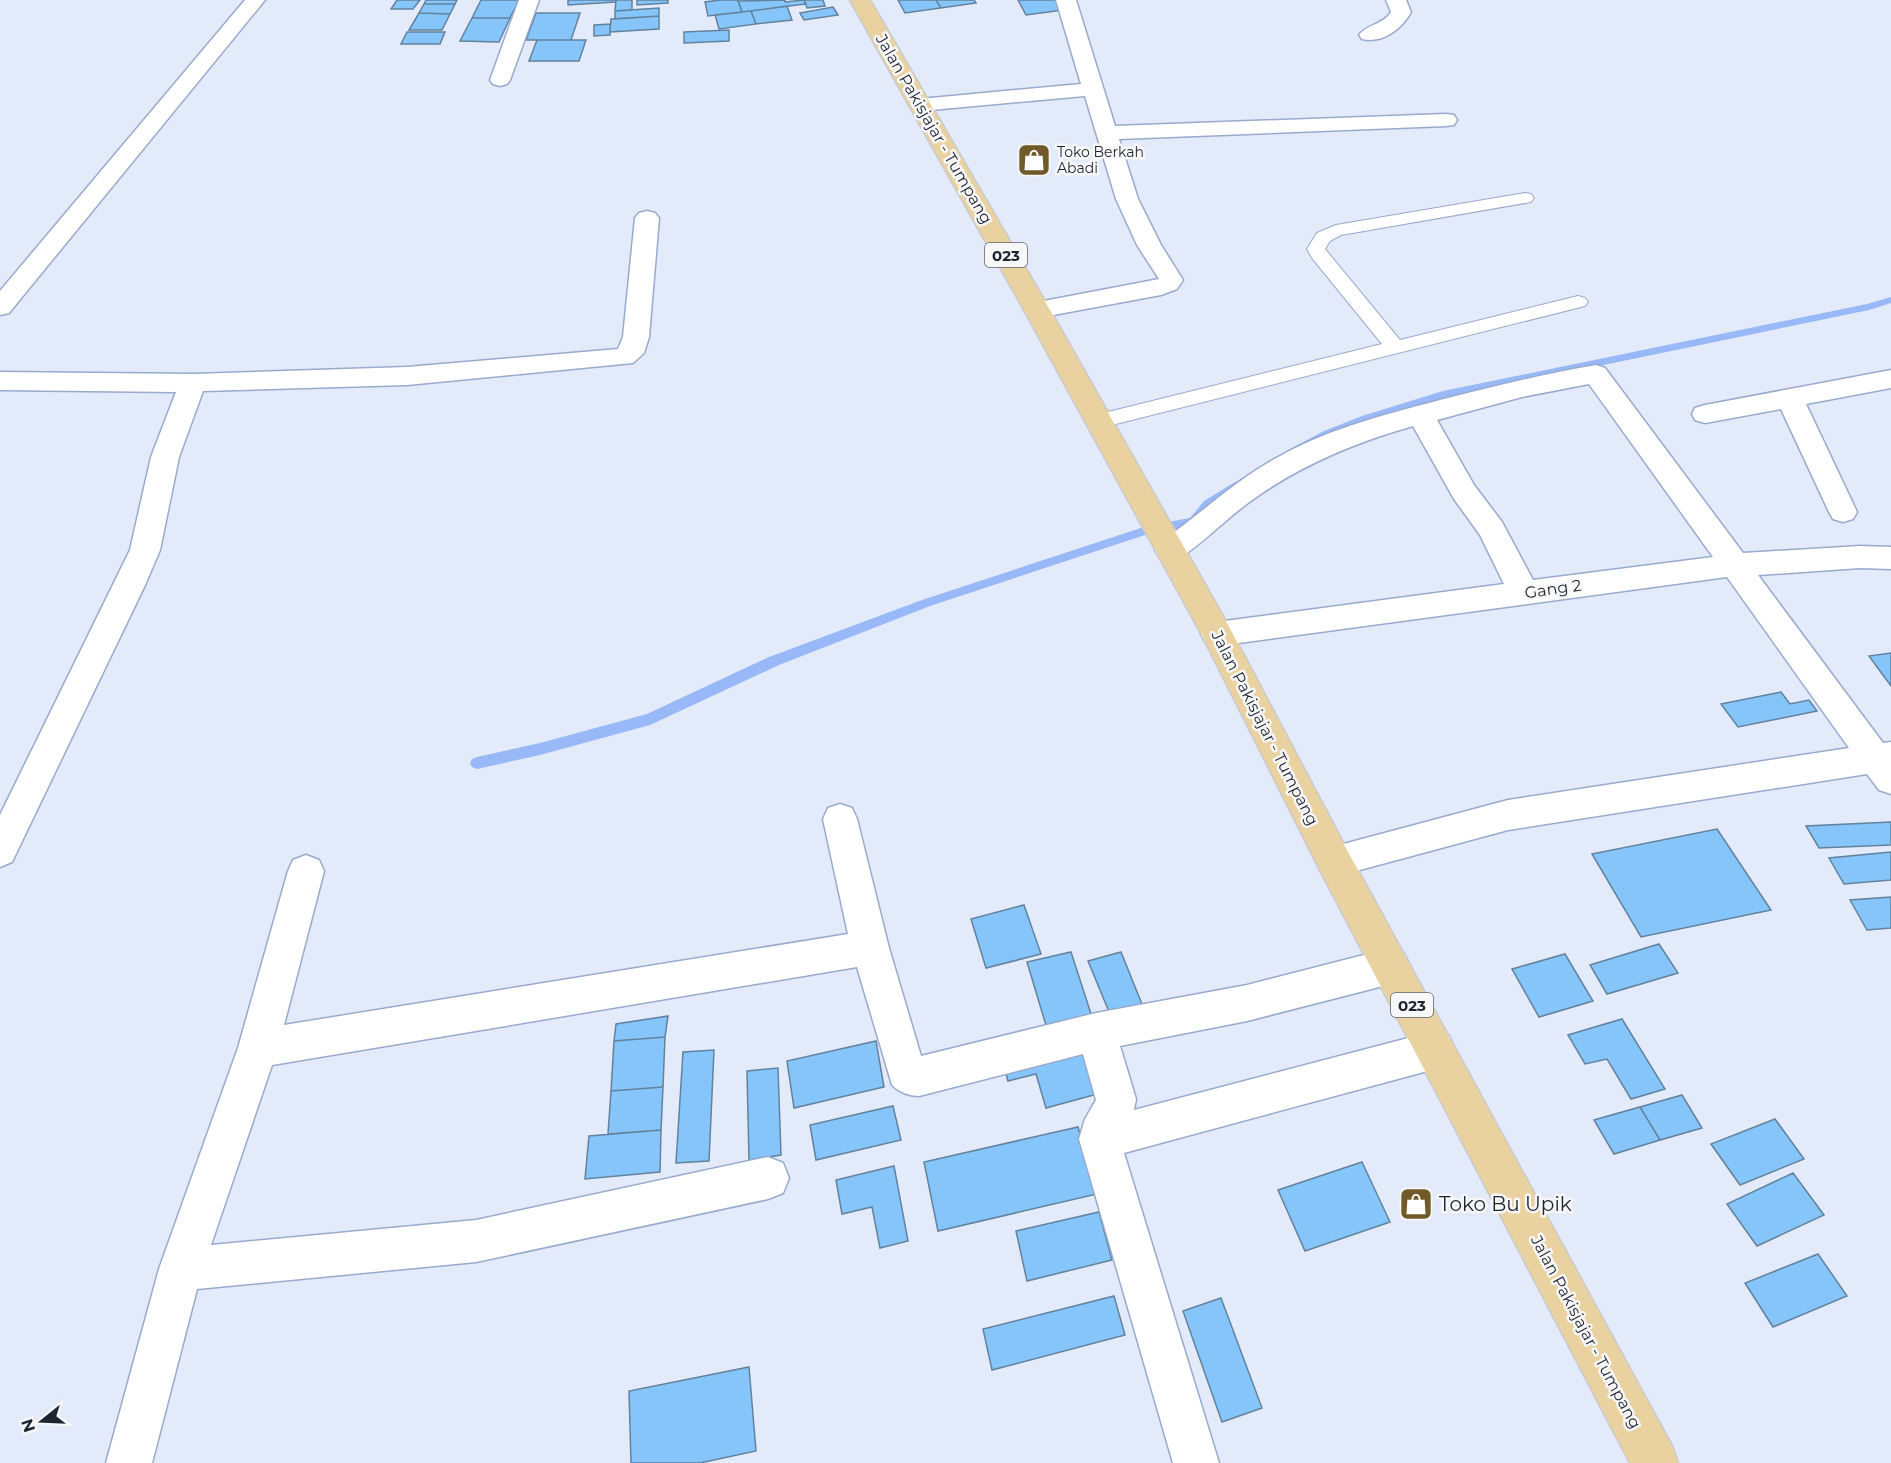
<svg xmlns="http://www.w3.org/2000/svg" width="1891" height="1463" font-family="Montserrat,sans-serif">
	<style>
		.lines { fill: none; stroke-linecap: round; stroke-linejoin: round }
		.stream { fill: #98b8f8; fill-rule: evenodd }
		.building { fill: #85c5f9; stroke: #62829d; stroke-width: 1.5 }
		.lane-casing { stroke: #98aace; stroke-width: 2 }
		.street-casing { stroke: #98aace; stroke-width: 3 }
		.primary-casing { stroke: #c9cbce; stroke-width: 3 }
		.lane { fill: #fff; fill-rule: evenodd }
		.street { fill: #fff; fill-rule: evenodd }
		.primary { fill: #e9d1a0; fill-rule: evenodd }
		.labels { text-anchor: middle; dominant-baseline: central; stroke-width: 5; stroke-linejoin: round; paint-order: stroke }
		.far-poi-label { font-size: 14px; fill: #1e2532; stroke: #f7f7f7; text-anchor: start }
		.shield { fill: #f7f7f7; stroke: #5f646d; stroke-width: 1.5 }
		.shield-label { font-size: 15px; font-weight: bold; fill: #1e2532 }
		.street-label { font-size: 16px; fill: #1e2532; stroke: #f7f7f7 }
		.near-poi-label { font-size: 20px; fill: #1e2532; stroke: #f7f7f7; text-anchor: start }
	</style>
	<rect width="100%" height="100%" fill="#e3ebfa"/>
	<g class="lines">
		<!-- stream -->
		<path class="stream" d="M1891 297V303L1869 310 1444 398 1370 421 1296 454 1292 455 1286 451 1324 431 1362 416 1443 391 1867 304Z
			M1235 482 1239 483 1241 486 1239 489 1212 507 1198 525 1148 534 930 606 779 665 650 725 540 755 477 769 472 767 470 763 472 759 477 757 540 743 647 714 769 657 922 600 1147 526 1190 518 1204 501Z"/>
	</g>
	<!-- building -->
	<path class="building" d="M397 0H420L413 9H391Z
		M426 0H457L455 4H424Z
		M481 0H519L510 18H472Z
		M568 0H616V2L568 5Z
		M616 0H632V10L615 11Z
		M637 0H668V3L637 5Z
		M720 0H738L742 12 708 16 705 2Z
		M785 0V2L804 0 806 4 742 12 738 1Z
		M804 0H823L825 6 807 8Z
		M898 0H936L941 8 905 13Z
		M936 0H974L976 3 941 8Z
		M1018 0H1058L1064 10 1026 15Z
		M424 4H455L450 14 419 13Z
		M787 6 792 20 756 24 751 11Z
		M833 7 838 15 804 20 800 13Z
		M659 8V16L615 19V11Z
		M751 11 756 24 719 29 715 15Z
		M419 13 450 14 442 30H409Z
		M536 13H580L571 40H526Z
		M659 16V29L610 32 611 19Z
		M472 18H510L499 42 460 41Z
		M610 24V35L594 36V25Z
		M729 30V41L684 43V32Z
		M407 32H445L440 44H401Z
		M537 40H586L579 61H529Z
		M1891 653V686L1869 656Z
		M1781 692 1790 704 1809 700 1817 711 1738 727 1721 704Z
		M1891 822V845L1819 848 1806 826Z
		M1717 829 1771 910 1641 937 1592 854Z
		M1891 852V880L1844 884 1829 858Z
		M1891 897V928L1867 930 1850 900Z
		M1024 905 1041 954 986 968 971 919Z
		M1659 944 1678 973 1607 994 1590 965Z
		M1071 952 1093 1020 1048 1032 1027 962Z
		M1121 952 1144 1009 1112 1019 1088 961Z
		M1565 954 1593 1001 1539 1017 1512 969Z
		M668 1016 665 1037 614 1041 616 1024Z
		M1622 1019 1665 1089 1631 1099 1607 1059 1585 1064 1568 1035Z
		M665 1037 663 1087 611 1091 614 1041Z
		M876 1041 884 1087 794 1108 787 1061Z
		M1084 1042 1101 1093 1046 1108 1036 1074 1008 1081 1003 1063Z
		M714 1050 709 1161 676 1163 683 1052Z
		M778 1068 781 1155 749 1160 747 1071Z
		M663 1087 661 1130 608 1134 611 1091Z
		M1682 1095 1702 1128 1660 1140 1640 1107Z
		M893 1106 901 1140 816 1160 810 1125Z
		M1640 1107 1660 1140 1614 1154 1594 1120Z
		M1775 1119 1804 1159 1740 1185 1711 1144Z
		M1078 1127 1097 1194 938 1231 924 1162Z
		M661 1130 660 1172 585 1179 589 1136Z
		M1362 1162 1390 1222 1305 1251 1278 1190Z
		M894 1166 908 1241 880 1248 872 1207 842 1214 836 1180Z
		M1793 1173 1824 1215 1757 1246 1727 1204Z
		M1099 1212 1112 1260 1027 1281 1016 1231Z
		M1818 1254 1847 1296 1773 1327 1745 1283Z
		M1114 1296 1125 1335 992 1370 983 1329Z
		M1221 1298 1262 1408 1222 1422 1183 1311Z
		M749 1367 756 1451 700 1463H631L629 1391Z"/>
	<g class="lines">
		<defs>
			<path id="lane" d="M1525 193 1531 194 1534 198 1531 202 1341 235 1330 241 1325 249 1400 340 1578 296 1585 298 1588 302 1585 306 1100 428 1093 426 1090 421 1093 416 1100 414 1382 344 1312 258 1307 249 1317 233 1336 225Z"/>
			<path id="street" d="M245 0H265L9 313 0 315V291Z
				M519 0H539L510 80 507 84 500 86 493 84 490 80Z
				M1056 0H1076L1115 126 1446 114 1454 115 1457 120 1454 125 1446 126 1119 139 1138 199 1161 245 1183 280 1177 289 1161 295 1037 318 1028 316 1024 310 1028 304 1159 279 1137 245 1116 199 1085 96 920 111 913 109 909 105 913 101 920 99 1081 84Z
				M1386 0H1406L1411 12C1402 29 1382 44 1362 39L1359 35C1367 24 1383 25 1391 12Z
				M647 211 655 213 659 218 649 337 644 353 633 363 407 385 203 391 179 457 160 550 146 583 12 862 0 867V815L130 550 151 457 176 392 0 390V372L193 374 407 367 618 349 623 337 635 218 639 213Z
				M1596 365 1605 368 1743 553 1860 546 1891 547V569L1860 568 1758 575 1883 743 1891 742V794L1879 790 1867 774 1508 830 1334 877 1321 872 1316 861 1321 850 1508 800 1849 748 1727 577 1217 646 1206 643 1201 634 1206 625 1217 622 1504 584 1480 535 1454 499 1413 426C1353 443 1298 466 1248 503 1225 520 1205 541 1180 558L1170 561 1160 558 1155 550 1160 542C1202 514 1235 479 1282 455 1331 428 1387 414 1440 400 1492 387 1543 374 1596 365ZM1589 384 1713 557 1533 580 1502 522 1474 485 1437 420 1522 397Z
				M1891 370V388L1806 404 1857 512 1853 519 1843 522 1833 519 1829 512 1781 409 1705 423 1695 420 1692 414 1695 408 1705 405Z
				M840 804 852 808 857 819 889 948 921 1056 1096 1013 1247 985 1391 948 1404 954 1410 966 1404 978 1391 984 1247 1021 1120 1046 1136 1099 1134 1110 1435 1031 1449 1036 1455 1050 1449 1064 1435 1069 1124 1153 1219 1463H1173L1079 1139 1085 1119 1096 1100 1083 1054 919 1096C909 1096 899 1092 892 1085L857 967 272 1065 211 1245 476 1220 768 1157 783 1163 789 1178 783 1193 768 1199 476 1262 197 1289 152 1463H106L159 1269 238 1048 288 871 293 860 306 855 319 860 324 871 284 1025 848 934 823 819 828 808Z"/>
			<path id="primary" d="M850 0H870L1050 310 1228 625 1347 850 1672 1446 1678 1463H1630L1321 872 1203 637 1024 310Z"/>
		</defs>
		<!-- lane casing -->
		<use href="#lane" class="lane-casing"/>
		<!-- street casing -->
		<use href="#street" class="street-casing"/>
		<!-- primary casing -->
		<use href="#primary" class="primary-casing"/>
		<!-- lane -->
		<use href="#lane" class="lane"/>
		<!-- street -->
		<use href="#street" class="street"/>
		<!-- primary -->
		<use href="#primary" class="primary"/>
	</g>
	<!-- icons -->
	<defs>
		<symbol id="shop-square" viewBox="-11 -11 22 22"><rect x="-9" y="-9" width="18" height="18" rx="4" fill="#715a2a" stroke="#f7f7f7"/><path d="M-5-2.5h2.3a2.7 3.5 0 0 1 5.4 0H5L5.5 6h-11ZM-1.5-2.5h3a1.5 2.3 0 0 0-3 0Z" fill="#fff"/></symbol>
	</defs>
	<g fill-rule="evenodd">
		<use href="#shop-square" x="1015" y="141" width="38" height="38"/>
		<use href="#shop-square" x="1397" y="1185" width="38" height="38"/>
	</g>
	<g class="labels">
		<!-- far-poi labels -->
		<g class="far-poi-label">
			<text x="1057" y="152">Toko Berkah<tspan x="1057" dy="16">Abadi</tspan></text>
		</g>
		<!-- shield labels -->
		<g class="shield">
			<rect x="985" y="243" width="42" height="24" rx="4.5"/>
			<rect x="1391" y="993" width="42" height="24" rx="4.5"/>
		</g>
		<g class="shield-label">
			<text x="1006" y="255">023</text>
			<text x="1412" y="1005">023</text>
		</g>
		<!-- street labels -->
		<g class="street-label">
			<text transform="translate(934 129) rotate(60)">Jalan Pakisjajar - Tumpang</text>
			<text transform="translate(1553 589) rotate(-8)">Gang 2</text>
			<text transform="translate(1265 728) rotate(63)">Jalan Pakisjajar - Tumpang</text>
			<text transform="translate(1586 1332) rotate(62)">Jalan Pakisjajar - Tumpang</text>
		</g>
		<!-- near-poi labels -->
		<g class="near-poi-label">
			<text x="1439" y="1204">Toko Bu Upik</text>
		</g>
	</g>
	<!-- north arrow -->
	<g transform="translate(42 1421) rotate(252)" stroke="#f7f7f7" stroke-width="4.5" paint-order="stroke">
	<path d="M0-4.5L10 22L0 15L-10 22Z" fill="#1e2532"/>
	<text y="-9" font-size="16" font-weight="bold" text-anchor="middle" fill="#1e2532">N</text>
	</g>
</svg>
